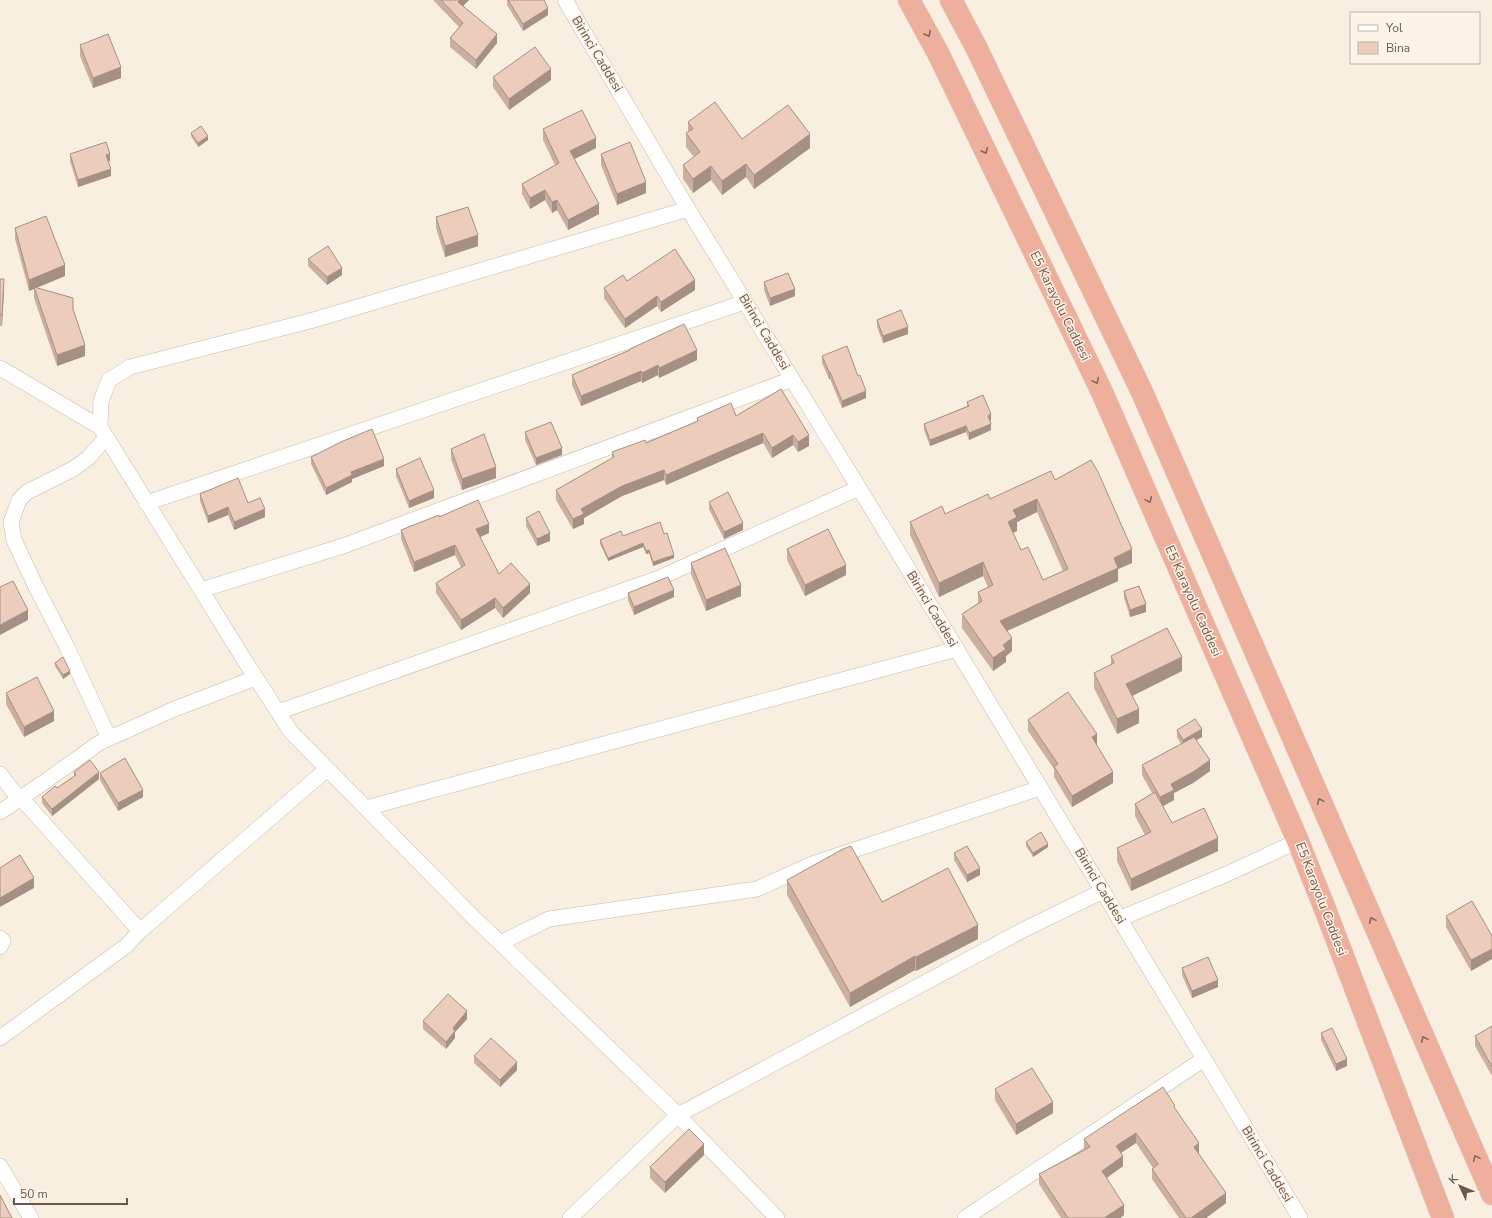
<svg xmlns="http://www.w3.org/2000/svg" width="1492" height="1218" font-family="'Nunito Sans',sans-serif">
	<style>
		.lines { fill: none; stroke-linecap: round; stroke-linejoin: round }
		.street-casing { stroke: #c8b6a9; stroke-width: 16 }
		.highway-casing { stroke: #d6d0cc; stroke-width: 23 }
		.street { stroke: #fff; stroke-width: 15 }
		.highway { stroke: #eeb09d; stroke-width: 22 }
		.wall { fill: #cbb0a1; fill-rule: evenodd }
		.shaded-wall { fill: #a59083 }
		.building { fill: #eccdbb; stroke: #a59083; fill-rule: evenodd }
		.oneway { stroke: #87685b }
		.labels { text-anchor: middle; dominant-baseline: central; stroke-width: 3; stroke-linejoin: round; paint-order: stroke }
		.street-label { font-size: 13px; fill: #6d564a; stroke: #fdf3e6 }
	</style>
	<rect width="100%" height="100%" fill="#f9efe1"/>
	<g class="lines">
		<defs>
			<path id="street" d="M565 0 688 209 892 542 1300 1218
				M0 368 100 427 245 661 291 732 473 917 670 1107 777 1218
				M100 427 101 401 109 380 130 367 310 321 688 209
				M106 438 88 458 73 469 27 492 19 500 11 522 14 540 36 587 66 645 109 738
				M146 503 745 302
				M201 590 343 546 792 379
				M278 712 659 578 859 488
				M0 774 19 799
				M366 808 957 649
				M0 812 43 783 99 743 172 710 255 678
				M1119 919 1227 874 1298 841
				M140 931 327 769
				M0 938 3 941 0 947
				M500 943 549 919 757 889 812 864 1040 788
				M0 1038 126 946 140 931 21 798
				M0 1166 31 1218
				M570 1218 678 1115 1025 929 1103 891
				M965 1218 1204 1059"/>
			<path id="highway" d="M909 0 938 53 1102 392 1298 841 1325 909 1443 1218
				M951 0 976 47 1142 392 1492 1194"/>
		</defs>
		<!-- street casing -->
		<use href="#street" class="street-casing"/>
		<!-- highway casing -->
		<use href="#highway" class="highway-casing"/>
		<!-- street -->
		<use href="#street" class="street"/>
		<!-- highway -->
		<use href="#highway" class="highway"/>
	</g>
	<!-- wall -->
	<path class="wall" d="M433 0H469L463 6 497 43 476 69 450 47V38L459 27Z
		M507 0H544L548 15 523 31 507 5Z
		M80 45 121 78 93 88 80 56Z
		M493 77 551 80 509 110 493 87Z
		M688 122 742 139 810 148 754 189 746 177 722 195 711 180 693 193 683 179V165L694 157 686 147V133L688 132Z
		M543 129 596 148 575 159 599 214 568 230 557 210 552 213 545 200 530 209 522 194V184L555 165 543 140Z
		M191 133 208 140 198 147 191 136Z
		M70 154 110 161 108 162 111 176 78 187 70 161Z
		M601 154 646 193 617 205 601 165Z
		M436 217 478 246 445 257 436 228Z
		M15 228 65 276 36 288 73 309 85 356 57 366 34 298V289L29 291 15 239Z
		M308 259 342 275 327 285 308 266Z
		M0 279 4 290 2 326H0Z
		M627 281 695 290 661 312 657 306 625 328 604 298V288Z
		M764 282 795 296 770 306 764 290Z
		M877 320 908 334 883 343 877 327Z
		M630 349 697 360 659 378 658 375 642 383 641 381 581 406 572 385V375L630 350Z
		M822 356 866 398 842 408 830 379H829L822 363Z
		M781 389 809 446 798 452 793 445 772 458 763 443 666 485 664 480 622 496 584 518V524L573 529 556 500V490L612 458V452L646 443 697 421V418L736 416Z
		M967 402 991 420 990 421 991 430 969 440 966 432 930 446 924 430V424L967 406Z
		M525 432 562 455 536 465 525 440Z
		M451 449 496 478 462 490 451 459Z
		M311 457 384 466 352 479V482L326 495 311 464Z
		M396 469 434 498 409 508 396 476Z
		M1055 480 1132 563 1118 569V581L1007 631 1012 651 1006 656V662L993 671 962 628V614L978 603V592L988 587 983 576 939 597 910 535V522L945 514 990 499ZM1037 512 1063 571 1043 580 1021 550 1013 533 1017 531V522Z
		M200 494 248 503 265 517 234 530 228 515 208 523 200 501Z
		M709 502 743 530 724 539 709 509Z
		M439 517 489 533 480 537 499 574 530 593 503 618 495 608 461 630 436 593V583L461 567 455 555 414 572 401 539V530Z
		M526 518 550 541 537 546 526 526Z
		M664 534 674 558 653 566 649 553 646 554 643 547 608 561 600 544V540L623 536Z
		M787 549 846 575 805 596 787 560Z
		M691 563 741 596 706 611 691 574Z
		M1124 591 1146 612 1130 617 1124 598Z
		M628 593 674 597 634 615 628 600Z
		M1111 656 1182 671 1132 696 1139 723 1117 734 1094 688V673L1111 665Z
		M55 663 70 674 63 679 55 666Z
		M6 693 54 721 24 737 6 704Z
		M1028 720 1097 744V745L1113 783 1072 807 1054 777V769L1028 731Z
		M1177 730 1202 737 1196 740 1210 771 1193 783 1174 793V800L1162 806 1172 823 1218 851 1131 891 1117 861V848L1145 835 1135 816V804L1152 793 1142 775V765L1181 744 1177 737Z
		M74 772 99 779 52 816 42 803V797L57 788 74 776Z
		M100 773 143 797 118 811 100 780Z
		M1026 842 1048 847 1033 857 1026 846Z
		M954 853 980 875 967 882 954 860Z
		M787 880 882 902 978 939 916 971 915 970 850 1007 787 895Z
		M1472 901 1471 971 1446 927V916Z
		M1182 968 1218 987 1192 998 1182 975Z
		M467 1019 455 1032V1038L446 1049 423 1029V1021Z
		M1492 1026V1076L1475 1046V1036Z
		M1321 1033 1347 1066 1336 1071 1321 1040Z
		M474 1056 517 1070 500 1087 474 1063Z
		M995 1089 1053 1113 1016 1135 995 1100Z
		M1175 1109 1199 1153V1154L1226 1203 1206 1218H1179L1152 1179V1169L1153 1168 1136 1143 1121 1153 1123 1166 1107 1178 1124 1215 1120 1218H1061L1039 1184V1174L1084 1149V1139Z
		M704 1155 665 1193 650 1178V1167Z"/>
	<!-- shaded-wall -->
	<path class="shaded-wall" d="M460 0H469L458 11V2Z
		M548 8V15L523 31V24Z
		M497 34V43L476 69V60Z
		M121 67V78L93 88V78Z
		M551 69V80L509 110V99Z
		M810 134V148L754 189V175Z
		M208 136V140L198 147V143Z
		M596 138V148L570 161V151Z
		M110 154V161L106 162V155Z
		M746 164V177L722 195V181Z
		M711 166V180L693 193V179Z
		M111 169V176L78 187V180Z
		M646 182V193L617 205V194Z
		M545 190V200L530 209V198Z
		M557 200V210L552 213V202Z
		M599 204V214L568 230V220Z
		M478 235V246L445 257V246Z
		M65 265V276L29 291V280Z
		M342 268V275L327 285V277Z
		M4 279V290L2 326V315Z
		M695 280V290L661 312V302Z
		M795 289V296L770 306V298Z
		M657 296V306L625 328V319Z
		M908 327V334L883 343V336Z
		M85 345V356L57 366V355Z
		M697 350V360L659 378V368Z
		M658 365V375L642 383V373Z
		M641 371V381L581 406V396Z
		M829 372H830V379H829Z
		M866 391V398L842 408V401Z
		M991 414V420L988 422V416Z
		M991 424V430L969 440V433Z
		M966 426V432L930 446V440Z
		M763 433V443L666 485V475Z
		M793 435V445L772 458V448Z
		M809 435V446L798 452V442Z
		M562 448V455L536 465V458Z
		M384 459V466L352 479V482L326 495V488L351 472Z
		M496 467V478L462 490V479Z
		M664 470V480L622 496 584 518V524L573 529V519L581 509 622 486Z
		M434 490V498L409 508V501Z
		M1037 499V512L1017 522V531L1008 535V522L1013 510Z
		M228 507V515L208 523V516Z
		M265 509V517L234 530V522Z
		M743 523V530L724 539V532Z
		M489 524V533L476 539V529Z
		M550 533V541L537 546V539Z
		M643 543V547L608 561V558Z
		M455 545V555L414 572V562Z
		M1132 549V563L1118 569V581L1000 634V621L1114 558Z
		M649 550V553L646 554V551Z
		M674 555V558L653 566V562Z
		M983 562V576L939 597V583Z
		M846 565V575L805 596V585Z
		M530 584V593L503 618V608Z
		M741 585V596L706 611V600Z
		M674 590V597L634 615V607Z
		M495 598V608L461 630V620Z
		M1146 604V612L1130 617V610Z
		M28 610V620L0 635V625Z
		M1012 638V651L1006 656V662L993 671V658L1003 645Z
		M1182 657V671L1126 699V684Z
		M70 671V674L63 679V675Z
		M1139 709V723L1117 734V719Z
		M54 711V721L24 737V727Z
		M1202 729V737L1183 748V740Z
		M1097 734V744L1092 748V737Z
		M1210 760V771L1193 783 1174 793V800L1160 808V797L1171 784Z
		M99 772V779L52 816V809Z
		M1113 772V783L1072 807V796Z
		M143 790V797L118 811V803Z
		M1218 838V851L1131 891V879Z
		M1048 844V847L1033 857V853Z
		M980 868V875L967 882V875Z
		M34 878V888L0 907V898Z
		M978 925V939L916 971V957Z
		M1492 949V959L1471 971V960Z
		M915 956V970L850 1007V993Z
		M1218 980V987L1192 998V991Z
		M467 1011V1019L455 1032V1038L446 1049V1042L453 1028Z
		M1347 1059V1066L1336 1071V1064Z
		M517 1062V1070L500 1087V1080Z
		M1053 1102V1113L1016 1135V1124Z
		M1136 1133V1143L1116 1156V1146Z
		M1199 1143V1153L1194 1157V1147Z
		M704 1144V1155L665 1193V1182Z
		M1123 1156V1166L1102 1181V1171Z
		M1226 1193V1203L1206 1218H1191Z
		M1124 1205V1215L1120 1218H1104Z"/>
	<!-- building -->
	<path class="building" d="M441 0H460L458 2 497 34 476 60 450 38 463 23Z
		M508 0H544L548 8 523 24Z
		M108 34 121 67 93 78 80 45Z
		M535 47 551 69 509 99 493 77Z
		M715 102 742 139 788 105 810 134 754 175 746 164 722 181 711 166 693 179 683 165 700 152 686 133 693 129 688 122Z
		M582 110 596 138 570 151 599 204 568 220 557 200 552 202 545 190 530 198 522 184 559 163 543 129Z
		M201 126 208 136 198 143 191 133Z
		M106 142 110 154 106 155 111 169 78 180 70 154Z
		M630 142 646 182 617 194 601 154Z
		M468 207 478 235 445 246 436 217Z
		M46 216 65 265 29 280 15 228Z
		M328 246 342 268 327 277 308 259Z
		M675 249 695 280 661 302 657 296 625 319 604 288 623 275 627 281Z
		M788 273 795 289 770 298 764 282Z
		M0 279H4L2 315H0Z
		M34 287 73 298V309L85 345 57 355Z
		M901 310 908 327 883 336 877 320Z
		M684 324 697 350 659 368 658 365 642 373 641 371 581 396 572 375 630 350V349Z
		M847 346 858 376 860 375 866 391 842 401 830 372H829L822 356Z
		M781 389 809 435 798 442 793 435 772 448 763 433 666 475 664 470 622 486 581 509 584 514 573 519 556 490 614 457 612 452 645 440 646 443 698 421 697 418 731 403 736 416Z
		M983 395 991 414 988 416 991 424 969 433 966 426 930 440 924 424 969 406 967 402Z
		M551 422 562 448 536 458 525 432Z
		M372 429 384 459 351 472 352 475 326 488 311 457 343 441Z
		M484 434 496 467 462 479 451 449Z
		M420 458 434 490 409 501 396 469Z
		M1091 460 1098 472 1132 549 1114 558 1118 568 1000 621 1012 638 1003 645 1006 649 993 658 962 614 982 601 978 592 993 585 983 562 939 583 910 522 942 506 945 514 988 494 990 499 1051 471 1055 480ZM1037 499 1068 569 1043 580 1028 547 1021 550 1008 522 1017 517 1013 510Z
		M238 478 248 503 260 498 265 509 234 522 228 507 208 516 200 494Z
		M728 492 743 523 724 532 709 502Z
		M478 500 489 524 476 529 499 574 511 563 530 584 503 608 495 598 461 620 436 583 465 565 455 545 414 562 401 530 439 515V517Z
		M539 511 550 533 537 539 526 518Z
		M660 522 664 534 667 533 674 555 653 562 649 550 646 551 643 543 608 558 600 540 621 531 623 536Z
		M828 529 846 565 805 585 787 549Z
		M725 548 741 585 706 600 691 563Z
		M668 577 674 590 634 607 628 593Z
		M13 581 28 610 0 625V587Z
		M1139 586 1146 604 1130 610 1124 591Z
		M1167 628 1182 657 1126 684 1139 709 1117 719 1094 673 1114 663 1111 656Z
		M63 657 70 671 63 675 55 663Z
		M37 677 54 711 24 727 6 693Z
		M1068 692 1097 734 1092 737 1113 772 1072 796 1054 766 1058 764 1028 720Z
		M1195 719 1202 729 1183 740 1177 730Z
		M1194 737 1210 760 1193 772 1171 784 1174 790 1160 797 1142 765Z
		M125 758 143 790 118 803 100 773Z
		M90 760 99 772 52 809 42 797 55 786 57 788 76 775 74 772Z
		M1155 792 1172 823 1204 808 1218 838 1131 879 1117 848 1151 832 1135 804Z
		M1041 832 1048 844 1033 853 1026 842Z
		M851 846 882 902 948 868 978 925 916 957 915 956 850 993 787 880 843 849Z
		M967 846 980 868 967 875 954 853Z
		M20 855 34 878 0 898V868Z
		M1472 901 1492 936V949L1471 960 1446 916Z
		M1208 957 1218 980 1192 991 1182 968Z
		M448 994 467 1011 453 1028 455 1031 446 1042 423 1021Z
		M1492 1026V1067L1475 1036Z
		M1332 1028 1347 1059 1336 1064 1321 1033Z
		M491 1038 517 1062 500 1080 474 1056Z
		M1032 1068 1053 1102 1016 1124 995 1089Z
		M1163 1087 1175 1106 1174 1107 1199 1143 1194 1147 1226 1193 1191 1218H1186L1152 1169 1158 1164 1136 1133 1116 1146 1123 1156 1102 1171 1124 1205 1104 1218H1068L1039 1174 1090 1147 1084 1139Z
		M689 1129 704 1144 665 1182 650 1167Z
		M0 1195 12 1218H0Z"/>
	<!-- one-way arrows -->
	<defs><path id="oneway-chevron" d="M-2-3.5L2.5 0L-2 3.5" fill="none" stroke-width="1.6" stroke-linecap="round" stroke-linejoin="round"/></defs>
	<g class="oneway">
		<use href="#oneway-chevron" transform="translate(928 34) rotate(61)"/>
		<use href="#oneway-chevron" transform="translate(985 151) rotate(64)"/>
		<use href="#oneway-chevron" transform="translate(1096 381) rotate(64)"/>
		<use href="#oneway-chevron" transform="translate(1149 500) rotate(66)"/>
		<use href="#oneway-chevron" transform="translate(1320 801) rotate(-114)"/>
		<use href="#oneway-chevron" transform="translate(1372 920) rotate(-114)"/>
		<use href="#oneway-chevron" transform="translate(1424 1039) rotate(-114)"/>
		<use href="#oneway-chevron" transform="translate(1476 1158) rotate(-114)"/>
	</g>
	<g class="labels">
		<!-- street labels -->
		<g class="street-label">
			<text transform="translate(597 54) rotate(59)">Birinci Caddesi</text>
			<text transform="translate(1060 306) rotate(64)">E5 Karayolu Caddesi</text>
			<text transform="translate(764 332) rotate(59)">Birinci Caddesi</text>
			<text transform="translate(1193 601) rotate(66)">E5 Karayolu Caddesi</text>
			<text transform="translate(932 609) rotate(59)">Birinci Caddesi</text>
			<text transform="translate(1100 886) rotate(59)">Birinci Caddesi</text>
			<text transform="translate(1321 899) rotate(69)">E5 Karayolu Caddesi</text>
			<text transform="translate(1267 1164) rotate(59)">Birinci Caddesi</text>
		</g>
	</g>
	<!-- legend -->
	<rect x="1350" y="12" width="130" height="52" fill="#fdf3e6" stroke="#c3b4a8"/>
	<rect x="1358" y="25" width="20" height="6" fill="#ffffff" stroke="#c3b4a8"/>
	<text x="1386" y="32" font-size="12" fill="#6d564a">Yol</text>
	<rect x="1358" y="42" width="20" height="12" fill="#eccdbb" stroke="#c3b4a8"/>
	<text x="1386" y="52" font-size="12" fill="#6d564a">Bina</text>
	<!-- north arrow -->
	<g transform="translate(1460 1186) rotate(314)" stroke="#fdf3e6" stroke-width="3" paint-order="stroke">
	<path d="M0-3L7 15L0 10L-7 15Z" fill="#6d564a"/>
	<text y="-6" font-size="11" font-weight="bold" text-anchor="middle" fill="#6d564a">K</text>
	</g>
	<!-- scale -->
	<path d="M14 1198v6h113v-6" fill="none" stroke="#6d564a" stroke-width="2"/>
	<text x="20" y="1198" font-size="12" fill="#6d564a" stroke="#fdf3e6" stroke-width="3" paint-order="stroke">50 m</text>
</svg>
